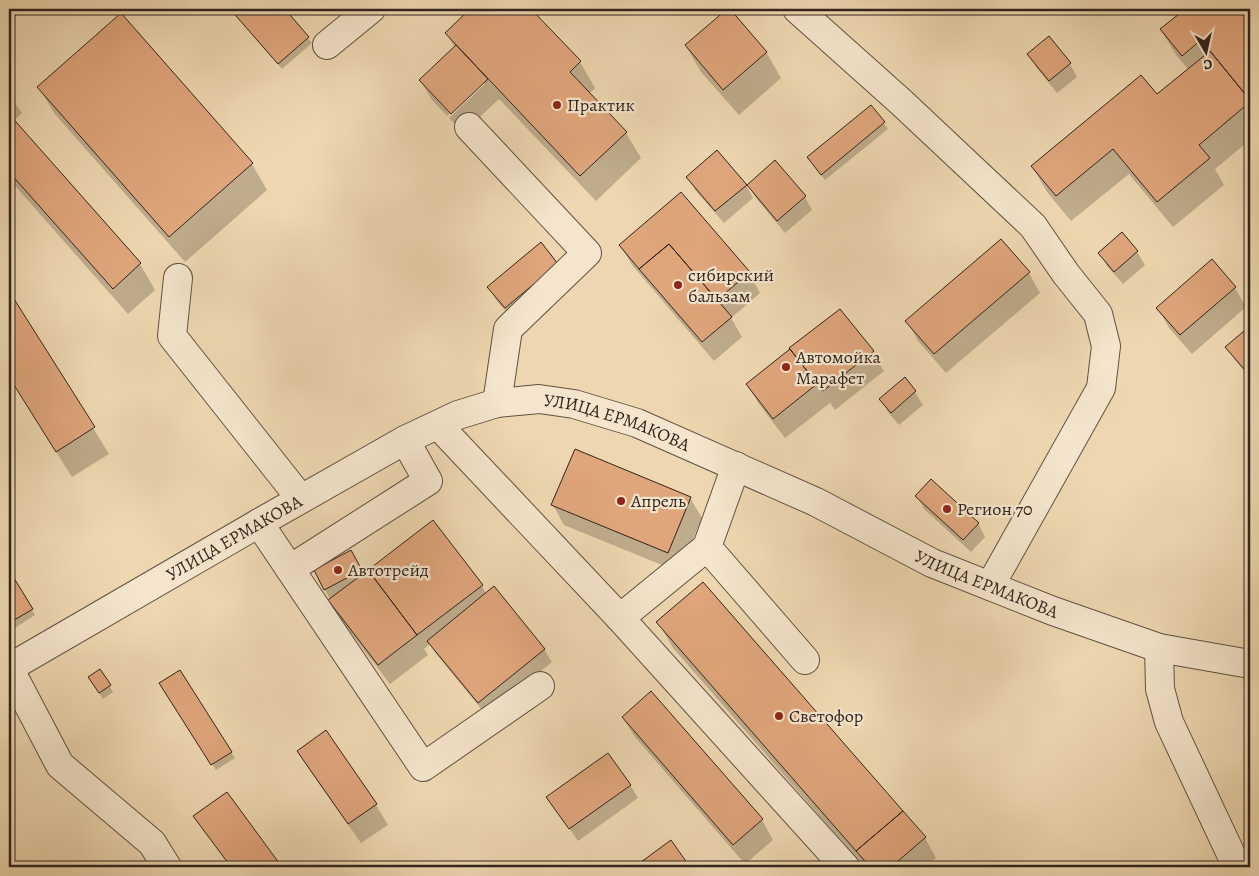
<svg xmlns="http://www.w3.org/2000/svg" width="1259" height="876" font-family="Alegreya,serif">
	<style>
		.shadow { fill: #0003 }
		.building { fill: #dfa57b; stroke: #30241f }
		.lines { fill: none; stroke-linecap: round; stroke-linejoin: round }
		.minor-casing { stroke: #605143; stroke-width: 30 }
		.minor { stroke: #f4e5cc; stroke-width: 28 }
		.poi-dot { fill: #8f2418; stroke: #f4e5cc; stroke-width: 2 }
		.labels { text-anchor: middle; dominant-baseline: central; stroke-width: 4.5; stroke-linejoin: round; paint-order: stroke }
		.poi-label { font-size: 18px; fill: #30241f; stroke: #f4e5cc; text-anchor: start }
		.street-label { font-size: 18px; fill: #30241f; stroke: #f4e5cc }
	</style>
	<rect width="100%" height="100%" fill="#eed7b0"/>
	<filter id="stains"><feTurbulence type="fractalNoise" baseFrequency=".004" numOctaves="4"/><feColorMatrix values="0 0 0 0 .2 0 0 0 0 .09 0 0 0 0 .02 0 0 0 .5 -.17"/></filter>
	<radialGradient id="worn" r=".72"><stop offset=".6" stop-color="#630" stop-opacity="0"/><stop offset="1" stop-color="#630" stop-opacity=".3"/></radialGradient>
	<!-- shadow -->
	<path class="shadow" d="M230 9H283L312 43 282 69Z
		M472 9H530L580 62 595 88 589 94 626 133 641 158 596 201 499 99 463 133 449 118 485 84 483 82 447 116 432 100 420 80 455 48 446 33Z
		M1170 9H1173L1182 19 1184 18 1176 9H1250V140L1215 169 1224 185 1173 227 1129 174 1071 221 1047 192 1032 166 1157 96 1189 70 1176 55 1161 30 1176 17Z
		M121 15 252 164 267 190 185 262 54 113 39 87Z
		M1049 38 1070 64 1077 77 1057 93 1036 67 1028 54Z
		M686 46 766 52 781 78 739 115 701 72Z
		M9 94 22 113 14 121 140 264 155 290 128 314 9 179Z
		M871 107 888 129 825 180 808 158Z
		M688 177 746 185 753 198 724 223 695 190Z
		M748 185 805 197 812 210 785 233 756 198Z
		M1122 234 1137 252 1145 265 1123 284 1107 266 1100 253Z
		M620 245 749 273 760 293 731 318 742 337 714 361 632 265Z
		M557 265 513 320 496 300 489 287Z
		M1029 273 1040 293 946 373 918 341 907 321Z
		M1235 288 1246 307 1192 354 1169 328 1158 308Z
		M9 293 109 454 72 477 9 377Z
		M840 310 872 352 884 371 835 410 830 403 785 438 759 404 747 384Z
		M1250 327V378L1235 360 1227 347Z
		M915 392 923 405 899 425 888 412 881 399Z
		M917 496 978 523 985 537 971 552 924 509Z
		M690 498 702 518 679 572 564 525 553 505Z
		M350 552 364 575 482 586 486 594 544 649 552 662 487 716 436 654 430 644 424 649 428 655 390 684 341 620 315 571Z
		M9 573 35 615 9 632Z
		M658 622 925 838 936 858 925 867H864L673 648Z
		M100 671 113 692 103 699 93 683Z
		M164 689 231 752 235 758 216 770Z
		M651 693 762 820 773 840 745 864 635 737 623 718Z
		M325 732 376 805 388 825 361 843 310 771 298 751Z
		M630 785 638 798 578 841 548 798Z
		M227 793 281 867H231L199 823Z"/>
	<!-- building -->
	<path class="building" d="M230 9H285L309 37 278 64Z
		M470 9H531L581 61 570 72 627 132 580 176 445 33Z
		M727 9H730L767 52 723 90 685 45Z
		M1175 9H1250V100L1201 40 1182 56 1160 29 1179 14Z
		M121 13 253 163 169 237 37 87Z
		M1049 36 1071 63 1049 81 1027 54Z
		M456 45 488 79 451 114 419 80Z
		M1210 51 1250 100V102L1199 145 1210 158 1157 202 1113 149 1056 196 1031 166 1141 75 1157 94Z
		M9 92 15 99 9 105Z
		M871 105 885 122 821 175 807 157Z
		M9 114 141 263 113 289 9 172Z
		M717 150 747 185 715 211 686 177Z
		M775 160 806 196 777 221 747 185Z
		M681 192 750 272 717 300 669 244 639 269 619 245Z
		M1122 232 1138 251 1114 272 1098 253Z
		M1001 239 1030 272 934 354 905 321Z
		M541 242 558 264 505 308 487 287Z
		M669 244 732 317 702 342 639 269Z
		M1212 259 1236 287 1180 335 1156 308Z
		M9 291 95 427 56 452 9 377Z
		M840 309 874 351 823 391 789 348Z
		M1250 326V376L1225 347Z
		M790 349 817 384 773 419 746 384Z
		M905 377 916 391 891 413 879 399Z
		M575 449 691 497 668 553 551 505Z
		M931 479 979 523 963 540 915 496Z
		M433 520 483 585 417 635 368 570Z
		M351 550 362 570 324 590 314 570Z
		M9 570 33 609 9 623Z
		M368 570 417 635 378 665 328 600Z
		M703 582 903 811 856 851 656 622Z
		M494 586 545 649 478 703 427 641Z
		M100 669 111 685 99 693 88 677Z
		M180 670 232 752 211 765 159 683Z
		M651 691 763 819 733 845 622 717Z
		M326 730 377 804 348 824 297 751Z
		M608 753 631 785 569 829 546 797Z
		M227 792 282 867H231L193 816Z
		M903 811 926 837 891 867H870L856 851Z
		M671 840 690 867H638L637 865Z"/>
	<g class="lines">
		<defs>
			<g id="minor">
				<path d="M797 9 901 102 1033 226 1066 274 1098 314 1106 346 1101 388 990 586"/>
				<path d="M327 45 371 9"/>
				<path d="M469 127 587 253 508 329 497 403"/>
				<path d="M178 278 172 336 301 499"/>
				<path d="M438 425 620 618 845 867"/>
				<path d="M259 523 423 767 540 686"/>
				<path d="M707 547 805 660"/>
				<path d="M290 569 428 481 405 440"/>
				<path d="M620 618 707 547 736 466"/>
				<path d="M1159 648 1160 689 1169 722 1237 867"/>
				<path id="s1" d="M9 668 259 523 405 440 458 415 497 403 539 399 574 404 637 423 816 502 932 563 1053 611 1159 648 1250 664"/>
				<path d="M9 668 60 765 152 843 167 867"/>
			</g>
		</defs>
		<!-- minor casing -->
		<use href="#minor" class="minor-casing"/>
		<!-- minor -->
		<use href="#minor" class="minor"/>
	</g>
	<!-- markers -->
	<g class="poi-dot">
		<circle cx="557" cy="105" r="5"/>
		<circle cx="678" cy="285" r="5"/>
		<circle cx="786" cy="367" r="5"/>
		<circle cx="621" cy="501" r="5"/>
		<circle cx="947" cy="509" r="5"/>
		<circle cx="338" cy="570" r="5"/>
		<circle cx="779" cy="716" r="5"/>
	</g>
	<g class="labels">
		<!-- poi labels -->
		<g class="poi-label">
			<text x="567" y="105">Практик</text>
			<text x="688" y="275">сибирский<tspan x="688" dy="21">бальзам</tspan></text>
			<text x="796" y="357">Автомойка<tspan x="796" dy="21">Марафет</tspan></text>
			<text x="631" y="501">Апрель</text>
			<text x="957" y="509">Регион 70</text>
			<text x="348" y="570">Автотрейд</text>
			<text x="789" y="716">Светофор</text>
		</g>
		<!-- street labels -->
		<g class="street-label">
			<text stroke="none"><textPath href="#s1" startOffset="680">УЛИЦА ЕРМАКОВА</textPath></text>
			<text stroke="none"><textPath href="#s1" startOffset="260">УЛИЦА ЕРМАКОВА</textPath></text>
			<text stroke="none"><textPath href="#s1" startOffset="1085">УЛИЦА ЕРМАКОВА</textPath></text>
		</g>
	</g>
	<!-- margin -->
	<rect width="1259" height="876" fill="none" stroke="#eed7b0" stroke-width="30"/>
	<rect x="10" y="10" width="1239" height="856" fill="none" stroke="#30241f" stroke-width="2.5"/>
	<rect x="15" y="15" width="1229" height="846" fill="none" stroke="#30241f"/>
	<!-- north arrow -->
	<g transform="translate(1206 52) rotate(171)" stroke="#f4e5cc" stroke-width="4" paint-order="stroke">
	<path d="M0-4L9 19L0 12L-9 19Z" fill="#30241f"/>
	<text y="-8" font-size="14" font-weight="bold" text-anchor="middle" fill="#30241f">С</text>
	</g>
	<rect width="100%" height="100%" filter="url(#stains)"/>
	<rect width="100%" height="100%" fill="url(#worn)"/>
</svg>
